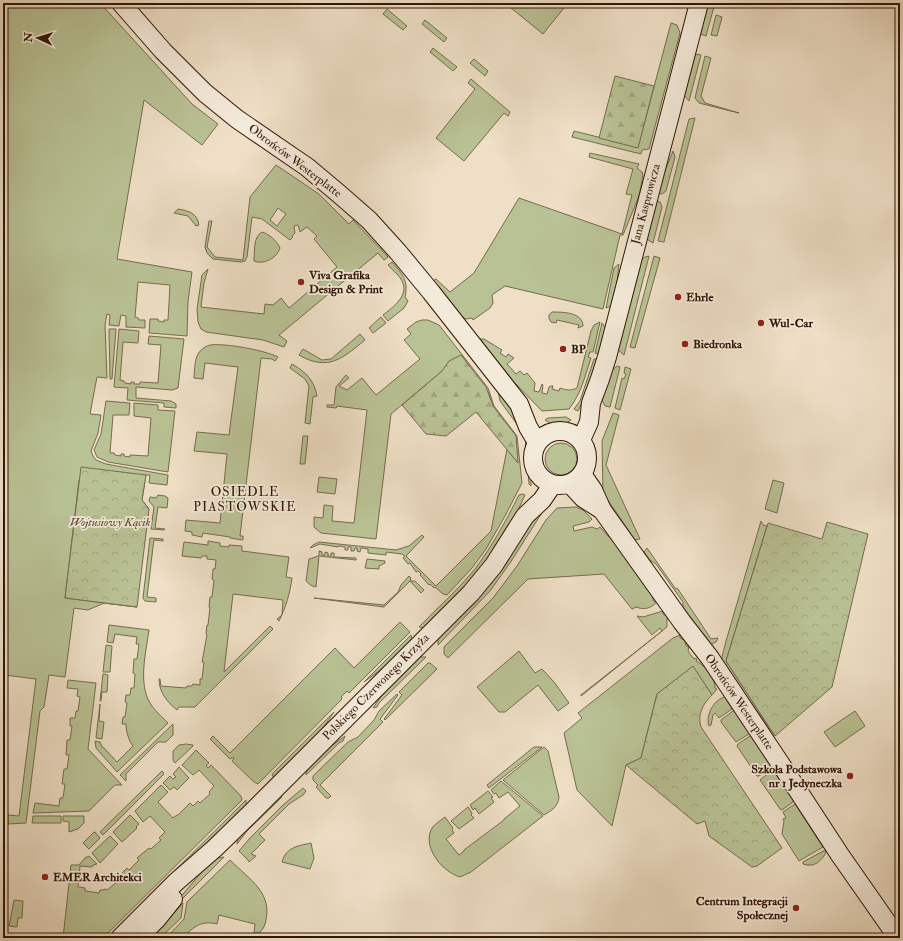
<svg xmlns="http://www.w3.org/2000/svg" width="903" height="941" font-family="'IM FELL Double Pica',serif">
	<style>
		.green { fill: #b9c295; stroke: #756c4d; fill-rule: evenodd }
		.forest { fill: url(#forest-firs); stroke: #756c4d }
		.park { fill: url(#park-crowns); stroke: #756c4d }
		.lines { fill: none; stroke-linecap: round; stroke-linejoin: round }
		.secondary-casing { stroke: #311505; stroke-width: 20 }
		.secondary { stroke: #f4eada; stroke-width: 18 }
		.poi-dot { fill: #8f2418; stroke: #f4eada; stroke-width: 1.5 }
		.labels { text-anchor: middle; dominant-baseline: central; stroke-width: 3.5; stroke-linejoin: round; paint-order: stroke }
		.street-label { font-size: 12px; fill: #311505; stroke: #f4eada }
		.poi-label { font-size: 12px; font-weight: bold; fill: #311505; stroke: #f4eada; text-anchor: start }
		.park-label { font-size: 12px; font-style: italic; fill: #5a4930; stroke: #f4eada }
		.neighbourhood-label { font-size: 13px; letter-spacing: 1px; fill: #311505; stroke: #f4eada }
	</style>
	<defs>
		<pattern id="forest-firs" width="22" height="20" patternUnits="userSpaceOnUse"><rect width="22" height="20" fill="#b9c295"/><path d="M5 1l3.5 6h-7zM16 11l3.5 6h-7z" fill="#a0a67f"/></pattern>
		<pattern id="park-crowns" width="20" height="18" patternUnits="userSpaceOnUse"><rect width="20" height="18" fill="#b9c295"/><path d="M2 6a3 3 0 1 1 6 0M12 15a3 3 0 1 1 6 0" fill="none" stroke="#a0a67f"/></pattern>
	</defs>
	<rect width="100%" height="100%" fill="#eedfc6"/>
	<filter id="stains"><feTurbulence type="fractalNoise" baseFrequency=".005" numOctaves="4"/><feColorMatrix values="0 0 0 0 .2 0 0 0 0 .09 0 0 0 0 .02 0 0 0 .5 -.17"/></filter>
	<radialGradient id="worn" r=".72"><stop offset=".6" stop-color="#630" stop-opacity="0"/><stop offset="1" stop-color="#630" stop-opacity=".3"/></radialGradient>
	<!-- green -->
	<path class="green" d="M3 3H100L192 104 218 124 202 145 144 100 117 259 192 272 188 301 187 336 149 333 150 319H158V321L164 322V320H168L170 285 138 282 135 317 138 318 139 320H145V328L126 327V316L121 315 119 326 109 325 110 315 107 314 105 325 107 378 97 377 90 414 101 415 98 433 91 451 93 456 96 460 106 464 168 475 167 485 149 483 150 475H146L142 500 149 509 79 480 65 598 137 607 104 603 88 610 74 608 65 677 49 675 44 707 40 711 26 823 8 824V815L19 816 36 679 5 675 3 691Z
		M505 3H568L543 34Z
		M706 3H715L706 36 700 34Z
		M387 9 407 26 403 30 383 14Z
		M716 15 722 17 717 36 711 35Z
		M425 20 447 38 444 42 422 24Z
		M671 23 677 25 680 33 649 149 642 150 641 154 572 137 574 131 638 147Z
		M433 48 457 67 453 71 430 52Z
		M695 54 701 55 689 101 684 95Z
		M705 56 711 58 701 96 705 103 739 113 699 103 695 98Z
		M474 59 488 71 485 76 470 63Z
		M471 79 510 112 508 116 504 113 464 161 436 138 475 89 468 83Z
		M695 118 664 242 658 241 689 119Z
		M673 151 675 157 666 191 662 194 656 193Z
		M590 153 639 164 637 168 642 172 643 175 639 196 623 235H620L603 309 505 286 492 295 493 303 490 308 473 320 472 318 466 319 461 316 433 281 436 279 450 292 474 273 519 198 622 234 632 195 626 194 633 169 589 157Z
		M276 165 319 194 349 224 353 220 388 257 384 260 378 253 279 335 287 341 284 347 263 340 206 332 201 329 198 322 197 309 202 275 208 269 204 283 201 307 264 314 265 304 273 305 281 298 289 308 337 267 314 239 317 236 307 227 300 232 298 225 294 226 295 233 292 236 293 237 290 240 262 219 252 217 247 257 245 261 241 262 213 259 207 253 205 247 209 221H212L207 247 215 257 243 260 250 197ZM278 208 286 214 277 226 270 220Z
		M654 200 660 202 662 207 653 243 648 240 646 235Z
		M178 209C189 211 197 213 199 225L196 226 188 216 174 213Z
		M262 232C269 234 277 241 280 248 277 258 264 265 254 261V259C255 250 253 237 262 232Z
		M649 256 624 355 617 349 640 261 645 257Z
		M654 256 660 258 635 348 630 347Z
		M392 262C402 274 409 280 405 297L408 301 404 308 388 321 383 315C393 307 411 295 401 279 398 274 392 270 388 265Z
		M619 264 615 300 611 306 606 308 614 268Z
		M552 312C562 312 583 312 583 326L578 328 579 325 557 320 556 323 551 322 549 318V315Z
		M381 317 386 323 373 333 369 328Z
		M422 320H428L439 325 488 388 494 406 517 436 522 483 505 516 486 549 472 568 447 595 443 594 435 587 434 588 430 584 429 585 420 575 421 574 418 571 416 572 410 563 408 564 403 558 405 556 402 554 386 552V555L368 553V549L361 548 360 552 357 551V548H355L354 551H351V547H348V550H345V547L338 546V547L320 544 310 548 313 545 319 542 396 550 409 546 422 535 424 537 406 556 436 586 491 531 507 449 518 463 497 412 493 406 489 394 461 355 391 414 376 539 321 533 314 527V517L323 518 324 505 333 506 332 521 354 523 367 410 337 406 336 408 327 407V405H334L336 387 346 375 349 378 339 386 347 390 362 378 376 395 420 359 404 340 411 334 407 329 416 322Z
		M600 322 593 352H590L588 357 591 358C585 376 581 394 569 409L542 411 513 381 480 339H484L502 350 500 353 506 357 508 354 514 358 507 364 516 374 520 371 524 375 527 373 535 383 534 391 539 392 542 384 543 385 542 393 547 394 549 387 551 386H553L552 389 559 391 560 388C566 390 571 391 577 388L591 331 594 325Z
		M602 323C610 331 602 344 599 354L595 353Z
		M109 329H116L112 379H110Z
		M119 329 139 331 138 343 123 342 120 380 124 381 125 383 131 384V382H134V384H140V382L158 383 161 345 148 344 149 336 184 339 178 388 172 390 136 387V398L171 401 176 404V408L164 407V403L127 400 128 388 114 387Z
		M360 334 365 340C343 358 328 372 299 355L303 349 322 360 331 359Z
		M210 345C225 343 264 350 278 357L275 361 272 359 261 358 240 536H243V540L230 538V537L203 533 202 537 192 535V532L185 531 186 520 220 523 227 454 194 451 197 432 229 435 238 367 205 363 203 379 194 378C195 364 194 350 210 345Z
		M594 359H597L589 388 578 411 574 409 580 401Z
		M292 364C306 372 314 380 317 396L313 397 310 424 305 423 309 386 305 379 290 368Z
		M617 366 620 367 610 407 605 406 602 400 612 370Z
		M625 367 631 369 620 410 615 408 622 378 624 379 626 374 624 373Z
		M498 391 508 401 519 427 500 401Z
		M106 401 130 403 129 415H113L110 453H114L115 455 121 456V454H124V456L130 457V455L148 456 151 418 134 416V403L158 405V410L175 411 168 472 108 462 97 457 94 450 101 434Z
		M613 413 619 415 606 465 640 539 635 540 603 493 602 441Z
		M566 417 571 420C562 426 555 427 545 420L548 418Z
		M303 436H308L305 464H300Z
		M525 436 530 446 529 460 531 475V486L529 484Z
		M545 459a16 16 0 1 1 32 0a16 16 0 1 1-32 0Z
		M319 477 337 479 335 494 317 492Z
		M773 480 784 483 777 513 765 509Z
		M522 494 525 495 513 521 477 575 425 628 419 627C437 608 458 590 475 569 492 546 506 521 519 495Z
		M158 495 165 496 168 498 167 508 158 507 155 528 165 529 164 530 151 529 154 507 149 501 150 497 156 498Z
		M576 507 583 510 592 519 589 522 573 526 574 531 592 527 597 529 600 527 620 549 653 597V601L657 602C650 609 644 610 636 607L632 609 604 574 528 579 448 658 444 654V647L493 598 517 566 546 520 557 508Z
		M545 508 510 563 490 591 438 645V639L533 519Z
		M761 521 763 525 767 526 726 661 775 736 721 661 726 641Z
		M150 538 163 539V541L154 540 153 547 147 597 156 598V602L145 601 143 598Z
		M208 541 220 543V546L229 547V545L242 546V551L289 557 286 577 292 578C290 593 286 607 279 621L277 619 282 615 283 600 233 594 224 672 270 626 273 629 195 707H179L177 710C167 702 159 692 159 679H160L161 686 186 688 187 686H192L193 684 200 685V679H202L204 662H202L207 635 206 634 207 625H208L210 607H209L210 597H212L214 580 212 579 213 569H215L216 560 207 559V556H202L201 558 182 556 184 542 208 545Z
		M647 548 675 588 678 589 711 639 718 638 716 642 710 645 683 607V602L656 564 650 560 644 552Z
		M319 551 322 552V555H325V552L328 553V556H331V553H334V557L356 558V560L319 556 316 587C311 586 309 584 306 581L309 559 316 557 319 555Z
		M367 559 385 561V563L379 566V569L365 568Z
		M409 576 411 578 410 581H415L424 590 421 593 410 581 384 607 314 598 384 605 398 592 401 585Z
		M663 611V614L667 616V627L581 696V695L662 631 660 628 652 635 637 616 643 617Z
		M400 622 410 632 349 693 347 691 341 697 342 699 258 784 254 782 232 761 234 758 233 757 230 759 210 739 213 736 230 753 335 648 354 668Z
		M109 625 149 630C146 652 138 683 150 703 154 710 162 717 168 723L117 772 96 748 95 741 100 742 102 747H103L117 762 133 746C129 741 126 732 126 724H122L123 717H125L127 703 125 702 126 695H130L131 688H134L135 674 133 673 134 659H137L139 644H136L137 637 115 634 113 643 107 642Z
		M411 635 412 642 391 662 364 682Z
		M680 635V638L685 640 686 646 689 647 688 651 693 658 697 659 696 661C704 664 716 680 715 688L717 689 712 695 693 667 657 694 641 758 626 765 612 826 577 790 564 733 582 718 578 713 673 638Z
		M106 645 112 646 110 672H103Z
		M519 651 535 673 542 669 554 682 569 703 558 711 538 685 505 712H499L477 687Z
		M419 657H426L379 703 377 707 373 708 390 684Z
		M428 663H430L437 669 385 720 384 719 402 695 399 692Z
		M103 674 108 675 107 692H102L101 701H100Z
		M68 680 96 683 88 749 122 785H115L89 811 33 813 35 803 59 806 60 798H63L65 784H62L64 769H67L69 755H66L67 740H70L72 726H70V718H75L76 711H78L80 697 77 696 78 689 67 688Z
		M397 694 398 695 380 719 383 722 320 785 331 796 329 798H326L316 787 318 785 313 780V776L348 742 358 737 374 720 379 711Z
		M725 697 732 709 719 718 715 713 713 715 711 725 709 726C705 716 714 699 725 697Z
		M100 704 99 721 104 722 102 739 96 738Z
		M733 711 735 712 749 732V734L736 742 721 722V720Z
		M855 711 865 726 835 747 824 732Z
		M334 712 318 735 274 778 272 775 273 773Z
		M173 724V735L166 742H158L126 774V781L120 775Z
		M345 736 343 741 339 743 306 775C306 761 334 745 345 736Z
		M750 736 752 737 771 766V768L759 776H757L737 746 738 744Z
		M186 744 193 745V746L175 763 173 760V751L179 745Z
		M534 747H542L489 788 487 785Z
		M544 747 548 751 559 797C558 807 552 810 544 815L503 780Z
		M196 750 209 763 206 766 208 768 211 765 241 796 242 800 103 938H63L71 865H79L85 858 89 856 97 864 93 865 92 867 80 866 78 887 85 888V891L99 893 100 890H103L105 889 107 890 118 881 116 879 127 868 129 870 139 860 137 858 149 848 151 849 161 840 159 838 165 832 150 816 143 822 135 811 161 785 168 792 158 802 173 818 177 815H178L190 803 193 806 198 801 200 803 210 794 209 792 214 786 199 770 193 775 182 765Z
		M179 767 189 778 177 790 174 787 170 790 163 783 170 776 173 779 176 777 173 774Z
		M773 770 793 800V802L782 810 780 809 760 780 761 779Z
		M162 771 164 774 103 835 100 832Z
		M501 781 543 816 471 872 460 877C443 872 423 849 431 830 433 825 440 821 445 817L453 828 452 830 454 833 446 839 459 855 464 851V850L504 820V819L520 806 508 792 499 798 496 793 494 794 491 790Z
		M303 788 306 791 303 795 289 804 259 834 265 840 251 854 256 856 249 862 248 860 239 851 250 838 283 805Z
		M488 791 493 797 491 798 494 802 479 814 475 808 473 810 470 805Z
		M279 794 282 797 247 831 237 844 238 838Z
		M246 800V805L114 938H107Z
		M795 804 823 847 799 861 782 834 784 821 783 819 786 818 783 812Z
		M468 807 472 813 471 815 474 818 459 829 451 821Z
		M130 815 139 824 136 827 137 828 122 842 113 832Z
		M33 816H61V823H32Z
		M63 816H84V823L78 829 69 832V822L63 821Z
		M94 832H95L100 838 89 849 83 843Z
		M110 836 118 844 100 863 92 853Z
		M311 843 314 858 310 869 282 862C286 847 298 846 311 843Z
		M825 850 826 852C822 861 814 868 803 864V862Z
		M224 857 162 919 205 868 218 858Z
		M230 860C250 880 274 893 265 924 263 930 260 934 254 933L255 924 219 915 217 924C201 920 193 927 183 938H166L184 919 187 902Z
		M14 900 23 901 22 918H18L17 927 9 926Z
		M183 903 181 918 160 938H151Z"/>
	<!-- forest -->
	<path class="forest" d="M615 76 654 86 638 148 599 138Z
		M461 355 486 387 493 406 516 436 518 463 476 412 446 436 426 434 402 405 442 371 449 361Z"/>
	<!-- park -->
	<path class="park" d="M81 467 146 475 142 500 149 509 137 607 65 598Z
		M827 522 868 534 832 687 775 736 726 661 768 523 822 539Z
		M693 666 712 695C703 704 697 714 701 727L782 848 757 866 752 867 709 836 705 821 697 824 626 765 641 758 657 694Z"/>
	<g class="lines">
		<defs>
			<path id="secondary" d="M121 3 163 51 205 93 237 119 307 167 338 193 369 220 398 252 431 292 519 404 528 427 537 442
				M533 458a27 27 0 1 1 54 0a27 27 0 1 1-54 0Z
				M581 440 589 422 591 403 600 379 607 357 699 3
				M582 474 593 490 602 510 682 622 710 658 780 763 840 855 898 938
				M570 484 583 498 602 510
				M120 938 176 882 214 849 249 815 471 593 494 565 525 516 542 500 553 484
				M138 938 157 919 173 899"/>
		</defs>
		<!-- secondary casing -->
		<use href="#secondary" class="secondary-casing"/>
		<!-- secondary -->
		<use href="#secondary" class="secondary"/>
	</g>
	<!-- markers -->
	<g class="poi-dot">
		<circle cx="301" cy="282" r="4"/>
		<circle cx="678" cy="297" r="4"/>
		<circle cx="761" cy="323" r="4"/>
		<circle cx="685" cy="344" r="4"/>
		<circle cx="563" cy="349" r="4"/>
		<circle cx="850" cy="776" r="4"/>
		<circle cx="45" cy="877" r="4"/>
		<circle cx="796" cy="908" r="4"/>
	</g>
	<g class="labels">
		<!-- street labels -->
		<g class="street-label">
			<text transform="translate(295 161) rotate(37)">Obrońców Westerplatte</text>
			<text transform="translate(646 204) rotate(-75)">Jana Kasprowicza</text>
			<text transform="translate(376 687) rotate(-45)">Polskiego Czerwonego Krzyża</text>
			<text transform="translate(739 702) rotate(56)">Obrońców Westerplatte</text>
		</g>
		<!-- poi labels -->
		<g class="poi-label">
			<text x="309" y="275">Viva Grafika<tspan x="309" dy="14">Design &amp; Print</tspan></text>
			<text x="686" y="297">Ehrle</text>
			<text x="769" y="323">Wul-Car</text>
			<text x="693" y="344">Biedronka</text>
			<text x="571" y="349">BP</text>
			<text x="842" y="769" text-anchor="end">Szkoła Podstawowa<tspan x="842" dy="14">nr 1 Jedyneczka</tspan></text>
			<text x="53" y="877">EMER Architekci</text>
			<text x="788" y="901" text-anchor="end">Centrum Integracji<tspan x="788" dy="14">Społecznej</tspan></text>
		</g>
		<!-- park labels -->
		<g class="park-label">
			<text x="110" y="522">Wojtusiowy Kącik</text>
		</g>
		<!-- neighbourhood labels -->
		<g class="neighbourhood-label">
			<text x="245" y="492">OSIEDLE<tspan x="245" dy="15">PIASTOWSKIE</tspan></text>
		</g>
	</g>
	<!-- margin -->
	<rect width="903" height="941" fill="none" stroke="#eedfc6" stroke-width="16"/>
	<rect x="4" y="4" width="895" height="933" fill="none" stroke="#311505" stroke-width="2"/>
	<rect x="8" y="8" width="887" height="925" fill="none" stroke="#311505"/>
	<!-- north arrow -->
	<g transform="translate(38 38) rotate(274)" stroke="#f4eada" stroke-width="3" paint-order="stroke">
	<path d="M0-3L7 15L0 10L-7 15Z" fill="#311505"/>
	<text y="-6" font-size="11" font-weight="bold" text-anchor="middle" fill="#311505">N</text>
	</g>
	<rect width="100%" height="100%" filter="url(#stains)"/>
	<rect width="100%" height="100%" fill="url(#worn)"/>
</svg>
